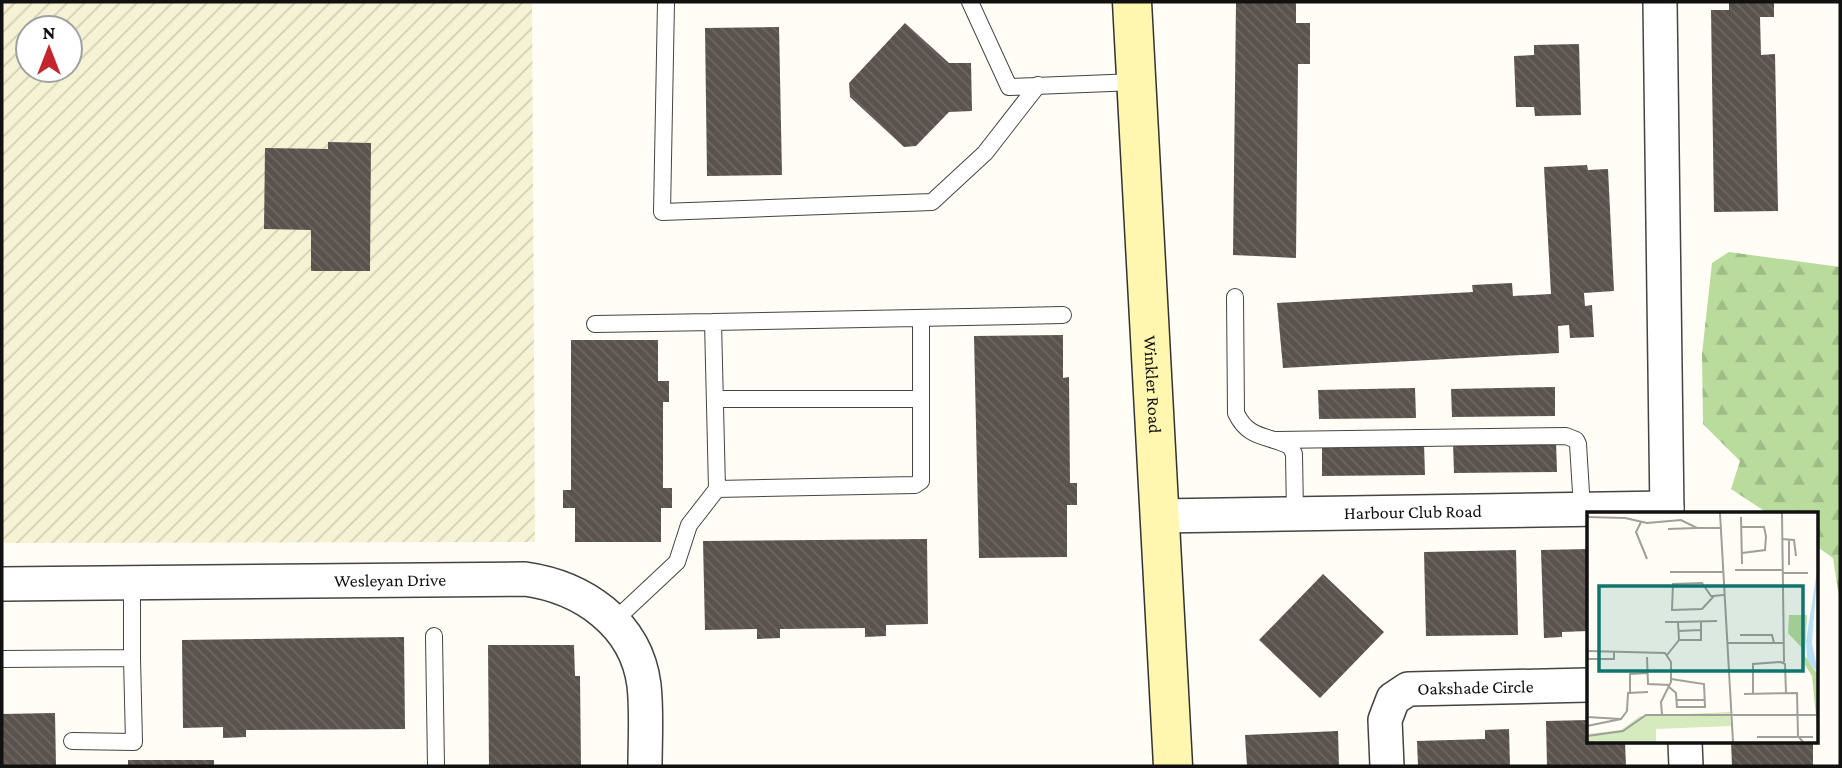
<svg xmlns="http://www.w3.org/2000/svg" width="1842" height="768" font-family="'Crimson Pro',serif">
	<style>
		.farmland { fill: url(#farmland-furrows); fill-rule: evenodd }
		.forest { fill: url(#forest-firs) }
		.building { fill: url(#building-back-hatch) }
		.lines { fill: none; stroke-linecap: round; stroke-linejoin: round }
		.lane-casing { stroke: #444; stroke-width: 18 }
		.street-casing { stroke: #444; stroke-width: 36 }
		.secondary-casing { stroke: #333; stroke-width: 41 }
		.lane { stroke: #fff; stroke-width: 16 }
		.street { stroke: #fff; stroke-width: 33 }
		.secondary { stroke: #fff6b0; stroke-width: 38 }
		.labels { text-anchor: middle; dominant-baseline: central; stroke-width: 7; stroke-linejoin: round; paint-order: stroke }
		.street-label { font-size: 18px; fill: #111; stroke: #fff }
		.inset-road { fill: none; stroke: #a09f9a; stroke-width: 2 }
		.view { fill: #0f766e; fill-opacity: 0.15; stroke: #0f766e; stroke-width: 3.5 }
		.inset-edge { fill: none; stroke: #111; stroke-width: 3.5 }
	</style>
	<defs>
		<pattern id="farmland-furrows" width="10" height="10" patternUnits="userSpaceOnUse" patternTransform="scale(1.75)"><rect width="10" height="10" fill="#f6f3d4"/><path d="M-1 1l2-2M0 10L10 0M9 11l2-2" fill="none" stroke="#d2cfb5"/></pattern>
		<pattern id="forest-firs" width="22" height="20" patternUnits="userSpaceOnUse" patternTransform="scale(1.75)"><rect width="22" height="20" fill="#b9dc9c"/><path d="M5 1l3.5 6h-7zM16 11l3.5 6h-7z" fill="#9ebc85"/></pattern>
		<pattern id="building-back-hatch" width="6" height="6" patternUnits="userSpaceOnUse" patternTransform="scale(1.75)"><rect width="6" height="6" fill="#5a524d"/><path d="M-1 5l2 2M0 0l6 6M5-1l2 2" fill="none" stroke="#6d6662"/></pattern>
	</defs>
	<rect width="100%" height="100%" fill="#fffdf5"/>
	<!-- farmland -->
	<path class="farmland" d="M2 2H532L535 542 2 543ZM28 28H70V70H28Z"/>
	<!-- forest -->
	<path class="forest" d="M1729 252 1840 267V603L1833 558 1816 546V514H1769L1731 489 1740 461 1703 424 1702 354 1712 263Z"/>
	<!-- building -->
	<path class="building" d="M1236 2H1296V23H1310V64H1298L1296 258 1233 255Z
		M1729 2H1774V17H1760L1761 55 1775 54 1778 211 1714 212 1711 10H1729Z
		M905 23 949 63H971L972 111 949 112 916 146 904 147 850 97 849 83Z
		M779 27 782 175 707 176 705 28Z
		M1579 44 1581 115 1535 116 1534 107H1516L1514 56 1534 55V45Z
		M328 142 371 143 370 271H311V230L264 229 265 148 328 149Z
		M1587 165 1588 170 1608 169 1614 291 1584 293 1585 306 1592 305 1594 337 1570 338 1569 325 1558 326 1559 353 1283 368 1277 303 1473 292 1472 285 1512 283 1513 296 1551 294 1544 167Z
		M1063 335V378L1069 377 1070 483H1077V505H1067V557L979 558 974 336Z
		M571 340H658V381H669V402H663V488H672V508H661V542H575V508H563V490H571Z
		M1555 387V416L1452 417 1451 389Z
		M1415 388 1416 418 1319 419 1318 390Z
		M1556 441 1557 472 1454 473 1453 442Z
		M1424 443 1425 475 1322 476V444Z
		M927 539 928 624 886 625V636L865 637V628L780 629V638L757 639V629L705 630 703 541Z
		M1588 549V631L1562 632V637L1544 638 1541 550Z
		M1516 550 1518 635 1426 636 1424 552Z
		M1323 574 1384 632 1320 698 1259 640Z
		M404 637 405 729 246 730V737L223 738V727L183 728 182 640Z
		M488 645H574L575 676H580L581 766H489Z
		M55 713 56 766H2V714Z
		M1588 720V742H1625L1626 766H1547L1546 721Z
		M1509 729 1510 766H1418L1417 741 1485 739V730Z
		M1338 731 1339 766H1247L1245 735Z
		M1731 742H1813V766H1732Z
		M128 760H214V766H128Z"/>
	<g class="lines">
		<defs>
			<path id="lane" d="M666 2 662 212 932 202 985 153 1038 85
				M970 2 1009 87 1136 82
				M1235 297 1236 413C1248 439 1267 435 1290 446L1294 454 1295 514
				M713 322 1063 315
				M595 324 713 322 717 489 689 525 677 562 614 621
				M715 399H921
				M1277 440 1566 436 1576 440 1578 444 1582 509
				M717 489 915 485 921 481V319
				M434 636 436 766
				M2 659 132 658V582
				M72 741 134 742 132 658"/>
			<g id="street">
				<path d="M1660 2 1667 514"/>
				<path id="s1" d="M1159 516 1667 508"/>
				<path id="s2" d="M2 584 525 579C582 587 636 623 644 685 647 712 645 740 645 766"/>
				<path d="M1685 742 1686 766"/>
				<path id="s3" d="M1387 766 1385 720 1393 699 1408 689 1588 685"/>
			</g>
			<g id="secondary">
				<path id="s4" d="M1132 2 1173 766"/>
			</g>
		</defs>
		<!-- lane casing -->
		<use href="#lane" class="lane-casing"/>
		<!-- street casing -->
		<use href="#street" class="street-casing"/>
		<!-- secondary casing -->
		<use href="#secondary" class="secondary-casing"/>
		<!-- lane -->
		<use href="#lane" class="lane"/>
		<!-- street -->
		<use href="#street" class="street"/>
		<!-- secondary -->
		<use href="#secondary" class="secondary"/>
	</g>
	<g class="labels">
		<!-- street labels -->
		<g class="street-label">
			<text stroke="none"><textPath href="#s4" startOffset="383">Winkler Road</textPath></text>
			<text stroke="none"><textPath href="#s1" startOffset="254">Harbour Club Road</textPath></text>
			<text stroke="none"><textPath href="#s2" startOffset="388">Wesleyan Drive</textPath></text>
			<text stroke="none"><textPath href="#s3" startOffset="154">Oakshade Circle</textPath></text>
		</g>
	</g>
	<!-- overview -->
	<g transform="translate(1587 512)">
		<rect width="231" height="231" fill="#fffdf5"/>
		<path d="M143 200 144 214 69 217V230H0V222L34 218 53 204Z" fill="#d5ebbd"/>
		<path d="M202 103H220L218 144 231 163V224L225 164 218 153 215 136 201 121Z" fill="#b9dc9c"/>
		<path d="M231 52 225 131 231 161 220 148 219 129Z" fill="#b9e0f7"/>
		<path class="inset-road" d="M133 1 146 230M195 1 197 150M0 5 38 6 60 11 94 8 110 16H134M154 5 155 52M54 10 49 20 60 47M154 15H177L179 24 178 38 155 41M81 17 110 16M195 27 207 28 209 44M202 27V53M148 58H196M83 60H137M196 61H221M127 84 115 97 85 98 86 72 115 71 124 84H127L136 83H138M78 110H91L92 128 80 143M91 110 130 109M91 119 114 118M153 123H185L187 131M92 128H114V110M140 131H197M0 139 78 141 84 150V170L74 190 75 203M60 145 61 172 83 173M0 147H27V139M82 175 89 181 90 195H118L117 172 84 167M43 180V162L61 161M157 182 210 181 211 224 216 230M166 182V152L194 150 198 152 199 181M89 188H118M0 205 34 207M0 214 34 207 40 199 41 181 61 180M0 224 36 219 59 203H231M170 225H226"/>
		<path class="view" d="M12 74H216V159H12Z"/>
		<rect width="231" height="231" class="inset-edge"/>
	</g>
	<!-- border -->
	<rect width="1842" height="768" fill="none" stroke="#111111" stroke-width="7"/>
	<!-- north arrow -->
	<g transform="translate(49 49)"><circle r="33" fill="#ffffff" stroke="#a0a0a0" stroke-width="2"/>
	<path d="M0-5L12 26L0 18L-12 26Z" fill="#c4262e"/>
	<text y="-10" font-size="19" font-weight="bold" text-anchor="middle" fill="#111111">N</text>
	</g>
</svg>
